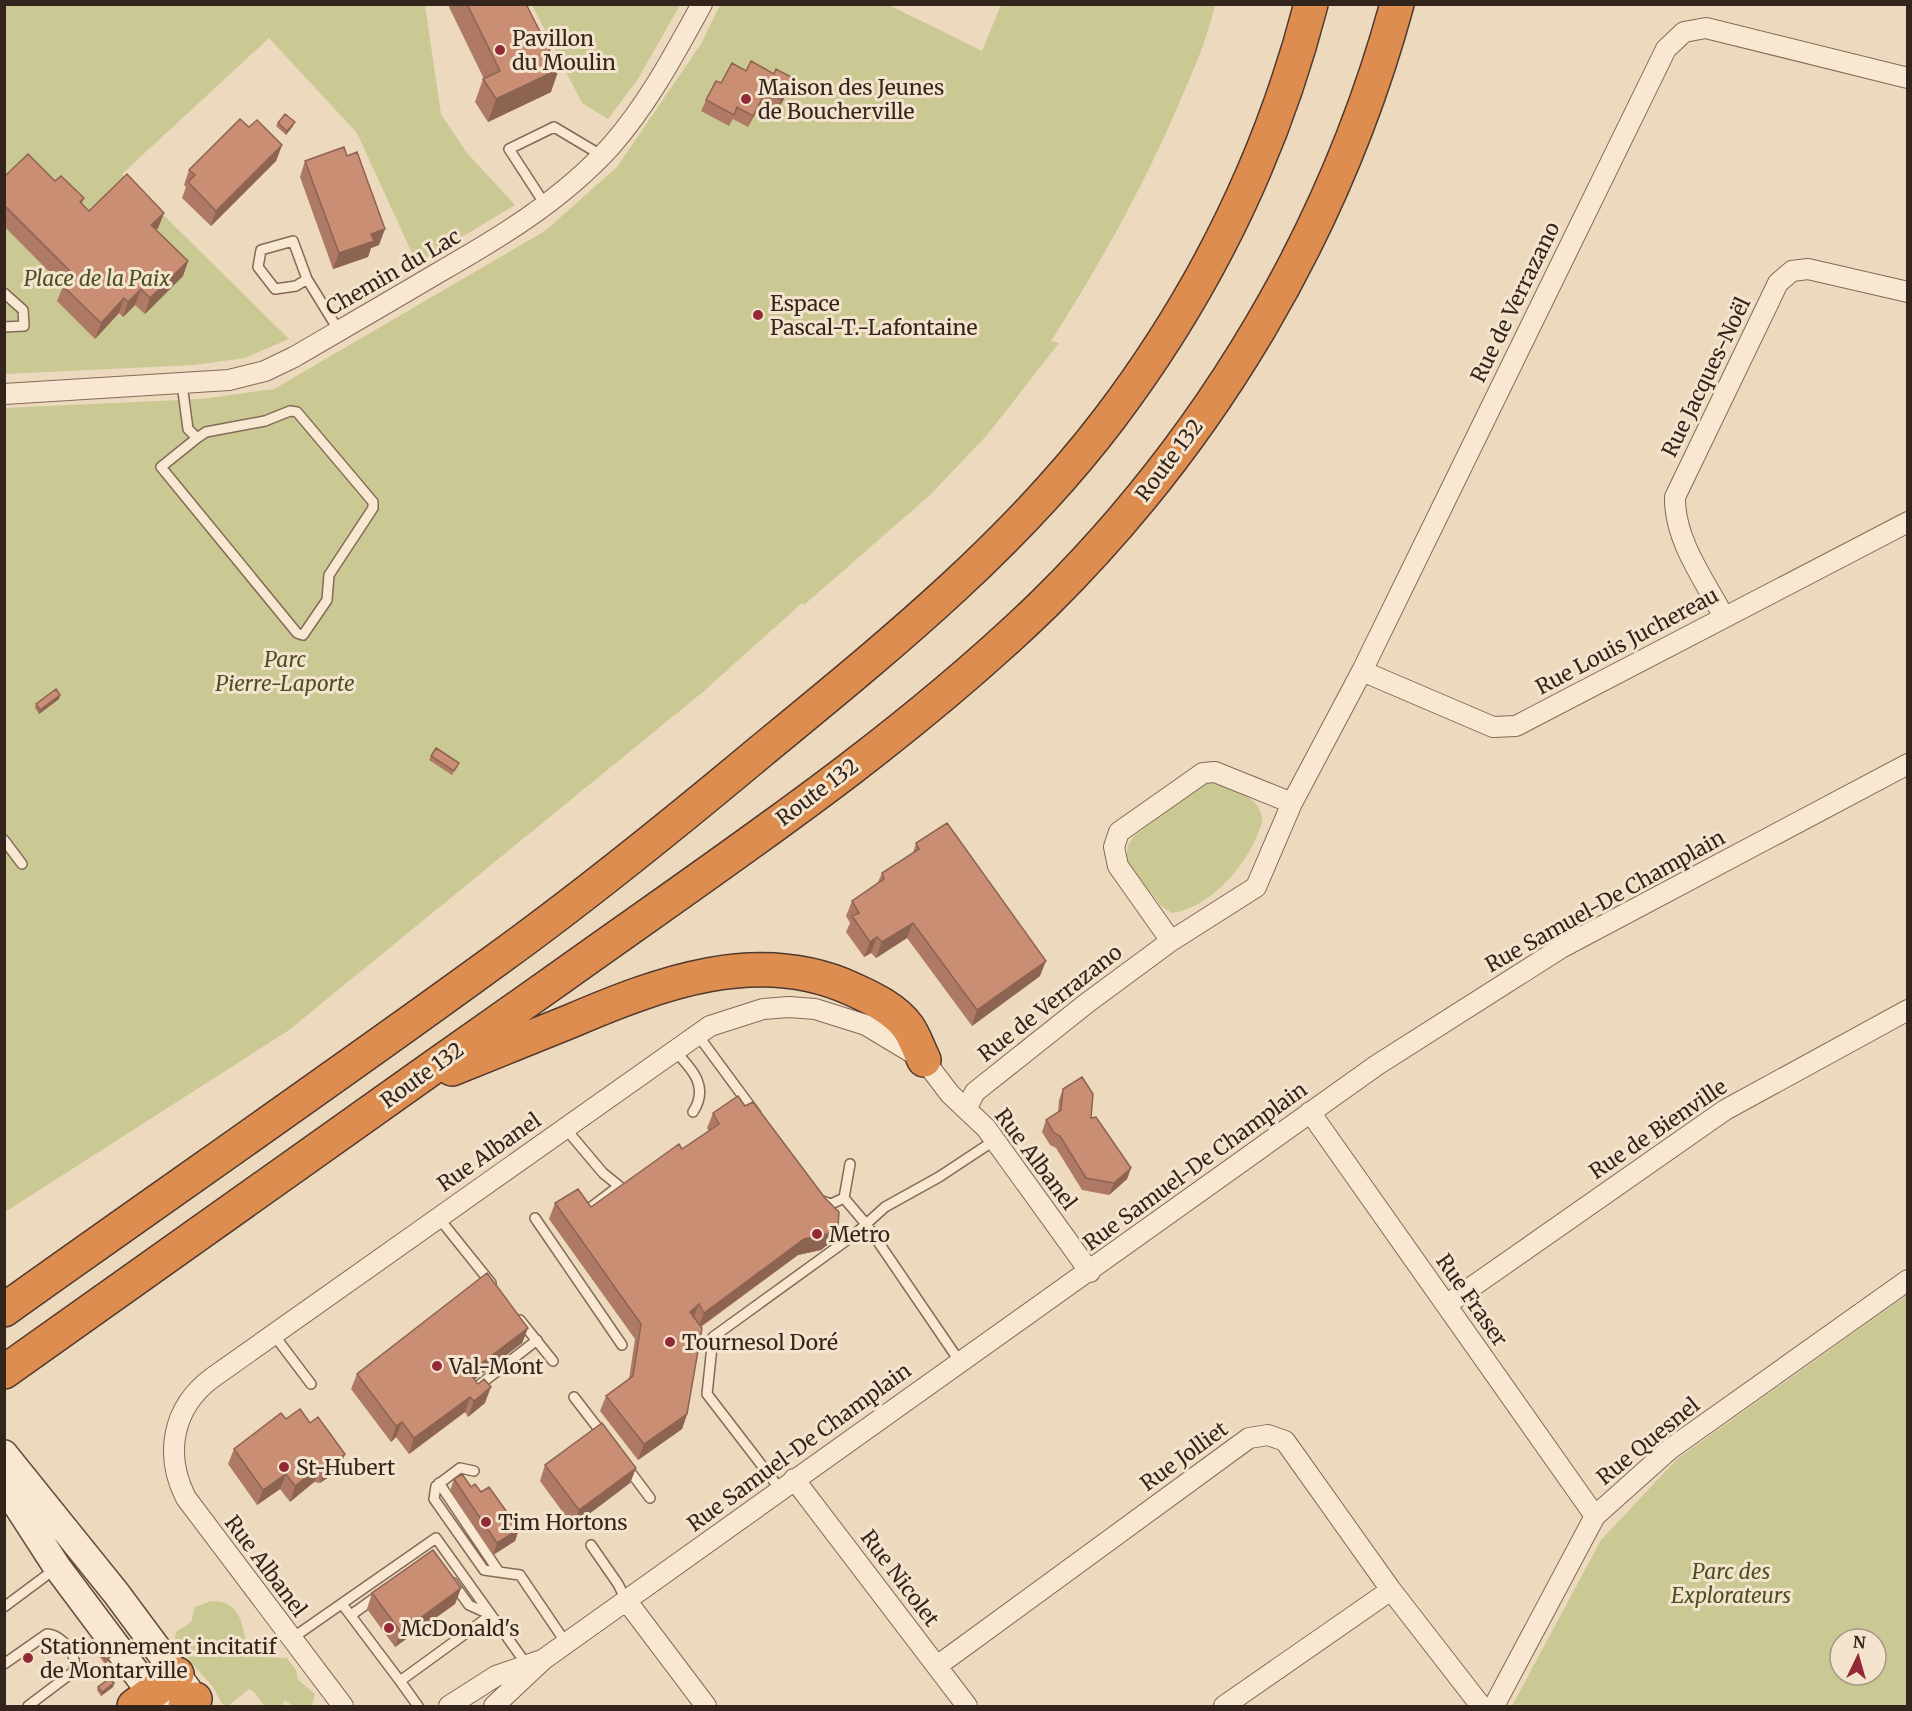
<svg xmlns="http://www.w3.org/2000/svg" width="1912" height="1711" font-family="Merriweather,serif">
	<style>
		.green { fill: #cac993; fill-rule: evenodd }
		.lines { fill: none; stroke-linecap: round; stroke-linejoin: round }
		.lane-casing { stroke: #846a57; stroke-width: 12 }
		.street-casing { stroke: #846a57; stroke-width: 22 }
		.secondary-casing { stroke: #664b3b; stroke-width: 30 }
		.highway-casing { stroke: #52392c; stroke-width: 36 }
		.lane { stroke: #f8e7d1; stroke-width: 9 }
		.street { stroke: #f8e7d1; stroke-width: 20 }
		.secondary { stroke: #f8e7d1; stroke-width: 27 }
		.highway { stroke: #dc8d4f; stroke-width: 33 }
		.wall { fill: #ae7a65 }
		.shaded-wall { fill: #8d6352 }
		.building { fill: #ca8e75; stroke: #8d6352; stroke-width: 1.5 }
		.poi-dot { fill: #922936; stroke: #f4e4ce; stroke-width: 2 }
		.labels { text-anchor: middle; dominant-baseline: central; stroke-width: 6; stroke-linejoin: round; paint-order: stroke }
		.poi-label { font-size: 21px; fill: #34251c; stroke: #f4e4ce; text-anchor: start }
		.street-label { font-size: 21px; fill: #34251c; stroke: #f4e4ce }
		.park-label { font-size: 21px; font-style: italic; fill: #4a5023; stroke: #f4e4ce }
	</style>
	<rect width="100%" height="100%" fill="#ecd9be"/>
	<!-- green -->
	<path class="green" d="M4 5H425L441 114 467 153 515 205 417 264 357 133 269 38 122 174 289 339 245 358 194 365 5 374Z
		M532 5H680L638 79 608 119 582 103Z
		M720 5H889L982 51 1001 5H1215C1207 41 1192 73 1177 108 1142 189 1099 266 1051 341L1059 343 987 435 930 495 804 605 802 603 704 691 289 1030 5 1212V408L201 399 274 389 545 231 617 167 701 44Z
		M1213 782C1229 786 1261 798 1262 818 1263 824 1259 830 1257 836 1243 869 1209 908 1172 913L1161 906 1126 861 1128 845 1134 836 1202 784Z
		M1907 1295V1706H1512L1601 1540 1677 1459ZM1840 1639H1876V1675H1840Z
		M211 1601C245 1601 241 1630 249 1650L262 1657 287 1658 296 1670 298 1680 315 1694 312 1705 293 1706 285 1700 281 1706H264L254 1692 249 1689 228 1706 222 1704 213 1687 189 1660 175 1638 176 1632 191 1622 195 1607Z"/>
	<g class="lines">
		<defs>
			<path id="lane" d="M546 206 509 149 554 127 601 155
				M307 279 296 286 275 289 258 267 261 250 293 241 307 279 339 331
				M4 293 23 310 24 326 4 327
				M182 384 188 429 197 438 161 467 297 633 303 635 327 600 329 575 373 508V502L297 412 290 411 265 421 206 432 197 438
				M4 840 22 864
				M697 1034 756 1114
				M674 1050C691 1068 710 1086 693 1112
				M565 1128 603 1173 619 1186 586 1211
				M850 1164 844 1198 866 1224 960 1362
				M819 1200 831 1204 844 1198
				M438 1217 491 1283
				M535 1218 622 1345
				M520 1320 553 1361
				M274 1335 311 1384
				M478 1386 537 1340
				M574 1397 604 1436
				M626 1466 650 1498
				M474 1471 460 1468 436 1486 434 1499 484 1570 520 1575 566 1643
				M439 1483 499 1572
				M780 1489 707 1394 713 1337 854 1235 885 1207 939 1177 995 1140
				M591 1545 618 1584 626 1600
				M453 1583 469 1605 489 1614
				M342 1604 400 1681 491 1615
				M4 1607 55 1569
				M351 1615 379 1595
				M291 1639 436 1538 527 1665
				M4 1664 47 1634C63 1635 80 1657 73 1672L28 1706
				M400 1681 418 1706"/>
			<path id="street" d="M4 394 229 380 265 371 294 357C342 329 389 302 436 274 499 238 561 201 611 146 648 104 675 53 702 4
				M1724 617C1705 581 1674 540 1675 497L1778 283 1792 271 1808 269 1908 292
				M1362 671 1493 727 1516 726 1908 522
				M1171 941 1118 866 1114 847 1119 832 1203 773 1215 772 1292 803
				M966 1109 975 1092 1087 1003 1171 941 1256 887 1292 803 1362 671 1666 49 1684 32 1706 28 1908 78
				M1310 1112 1595 1516
				M1446 1305 1725 1110 1908 1010
				M794 1479 967 1706
				M626 1600 706 1706
				M937 1666 1249 1438 1268 1435 1285 1441 1391 1590 1481 1706
				M343 1706 186 1498C164 1455 172 1408 212 1378L710 1026 763 1009 789 1007 815 1009 866 1025 924 1060 950 1094 986 1128 1090 1272
				M449 1706 496 1676 539 1661
				M494 1706 544 1659 1377 1065 1561 948 1908 764
				M1224 1706 1391 1590
				M1494 1706 1595 1516 1670 1449 1908 1280"/>
			<path id="secondary" d="M4 1454 116 1593 188 1690
				M4 1485 57 1567 161 1706"/>
			<path id="highway" d="M452 1069C492 1053 531 1037 571 1021 660 983 758 946 852 989 872 998 895 1009 908 1027 915 1037 919 1050 924 1060
				M4 1310C169 1192 336 1077 499 958 589 893 675 823 760 752 884 650 1011 548 1109 419 1203 295 1272 155 1311 4
				M4 1372C190 1240 375 1108 561 977 726 859 899 745 1045 603 1212 438 1335 231 1397 4
				M134 1706 177 1674
				M185 1706 195 1699"/>
		</defs>
		<!-- lane casing -->
		<use href="#lane" class="lane-casing"/>
		<!-- street casing -->
		<use href="#street" class="street-casing"/>
		<!-- secondary casing -->
		<use href="#secondary" class="secondary-casing"/>
		<!-- highway casing -->
		<use href="#highway" class="highway-casing"/>
		<!-- lane -->
		<use href="#lane" class="lane"/>
		<!-- street -->
		<use href="#street" class="street"/>
		<!-- secondary -->
		<use href="#secondary" class="secondary"/>
		<!-- highway -->
		<use href="#highway" class="highway"/>
	</g>
	<!-- wall -->
	<path class="wall" d="M450 4H526L551 92 488 122 475 102 483 79H484L449 7Z
		M746 71 774 74 793 78 789 90 777 111 761 103 748 127 733 119 729 126 701 111 706 100 721 83Z
		M278 123 293 126 286 135 276 126Z
		M249 127 282 145 276 161 211 226 182 198 186 187 184 185 189 170Z
		M305 161 379 245 371 248 368 257 333 269 300 177Z
		M4 177 55 181 84 198 82 204 89 211 164 213 158 228 156 230 188 261 183 276 145 314 135 305 123 317 119 313 95 339 57 301 63 286 4 226Z
		M60 695 59 699 39 714 35 708 36 704Z
		M431 756 459 763 452 775 429 760Z
		M916 843 1040 976 972 1026 907 938 876 958 871 953 864 957 846 932 850 923 846 916 852 901 878 882 882 873 913 853Z
		M1063 1089 1091 1118 1131 1168 1127 1179 1109 1195 1082 1190 1056 1148 1050 1145 1042 1132 1046 1120 1058 1113 1059 1100Z
		M713 1113 832 1241 821 1250 798 1255 701 1327 687 1414 682 1429 638 1460 600 1411 606 1396 629 1379 635 1339 549 1219 555 1203 591 1207 682 1149 709 1131 707 1128Z
		M528 1328 522 1343 474 1380 485 1403 468 1417 465 1412 409 1454 396 1437 391 1442 351 1389 357 1374Z
		M286 1419 310 1423 345 1454 339 1470 320 1483 314 1482 290 1502 280 1489 257 1505 228 1464 234 1449Z
		M545 1465 636 1468 630 1483 573 1526 540 1481Z
		M454 1479 481 1492 519 1529 515 1541 493 1555 450 1491Z
		M461 1588 455 1604 395 1647 367 1609 372 1593Z
		M100 1652 109 1661 105 1664 99 1656Z
		M114 1683 113 1687 101 1696 97 1690 98 1687Z"/>
	<!-- shaded-wall -->
	<path class="shaded-wall" d="M559 69 551 92 488 122 496 99Z
		M793 78 789 90 777 111 781 100Z
		M766 91 761 103 748 127 753 116Z
		M295 122 293 126 286 135 287 131Z
		M282 145 276 161 211 226 216 211Z
		M164 213 158 228 145 240 151 225Z
		M385 229 379 245 371 248 368 257 333 269 339 253 371 234Z
		M188 261 183 276 145 314 150 298Z
		M141 289 135 305 123 317 128 302Z
		M124 298 119 313 95 339 101 323Z
		M60 695 59 699 39 714 40 710Z
		M913 923 907 938 876 958 882 942Z
		M877 937 871 953 864 957 870 942Z
		M1046 961 1040 976 972 1026 977 1010Z
		M1131 1168 1127 1179 1109 1195 1114 1183Z
		M838 1226 832 1241 821 1250 798 1255 698 1328 704 1313 804 1239Z
		M699 1304 693 1319 690 1312Z
		M528 1328 522 1343 463 1388 469 1373Z
		M491 1387 485 1403 468 1417 474 1401Z
		M470 1397 465 1412 409 1454 414 1438Z
		M687 1414 682 1429 638 1460 644 1444Z
		M402 1422 396 1437 391 1442 396 1426Z
		M345 1454 339 1470 320 1483 326 1468Z
		M320 1466 314 1482 290 1502 295 1486Z
		M636 1468 630 1483 573 1526 579 1510Z
		M286 1474 280 1489 257 1505 263 1490Z
		M519 1529 515 1541 493 1555 497 1543Z
		M461 1588 455 1604 395 1647 401 1632Z
		M114 1683 113 1687 101 1696 102 1692Z"/>
	<!-- building -->
	<path class="building" d="M467 4H526L559 69 496 99 483 79 500 71Z
		M751 61 774 74 776 69 793 78 781 100 766 91 753 116 737 107 734 115 706 100 716 81 721 83 732 63 746 71Z
		M285 114 295 122 287 131 278 123Z
		M240 119 249 127 257 120 282 145 216 211 188 182 195 175 189 170Z
		M344 147 347 156 357 152 385 229 371 234 374 241 339 253 305 161Z
		M28 154 55 181 61 176 84 198 80 202 89 211 127 174 164 213 151 225 188 261 150 298 141 289 128 302 124 298 101 323 63 286 74 275 4 205V177Z
		M56 689 60 695 40 710 36 704Z
		M436 748 459 763 454 771 431 756Z
		M947 823 1046 961 977 1010 913 923 882 942 877 937 870 942 852 916 859 913 852 901 884 879 882 873 919 849 916 843Z
		M1082 1077 1093 1094 1091 1118 1096 1117 1131 1168 1114 1183 1086 1178 1060 1136 1054 1133 1046 1120 1061 1110 1063 1089Z
		M738 1096 745 1106 753 1102 825 1198 839 1212 838 1226 827 1234 804 1239 704 1313 699 1304 690 1312 702 1328 687 1414 644 1444 606 1396 633 1376 641 1324 555 1203 578 1189 591 1207 679 1144 682 1149 719 1124 713 1113Z
		M487 1273 528 1328 469 1373 478 1384 484 1379 491 1387 474 1401 470 1397 414 1438 402 1422 396 1426 357 1374Z
		M300 1409 310 1423 318 1417 345 1454 326 1468 320 1466 295 1486 286 1474 263 1490 234 1449 281 1413 286 1419Z
		M602 1423 636 1468 579 1510 545 1465Z
		M462 1474 471 1487 475 1484 481 1492 489 1487 519 1529 497 1543 454 1479Z
		M433 1550 461 1588 401 1632 372 1593Z
		M104 1649 110 1657 106 1660 100 1652Z
		M110 1678 114 1683 102 1692 98 1687Z"/>
	<!-- markers -->
	<g class="poi-dot">
		<circle cx="500" cy="50" r="6"/>
		<circle cx="746" cy="99" r="6"/>
		<circle cx="758" cy="315" r="6"/>
		<circle cx="817" cy="1234" r="6"/>
		<circle cx="670" cy="1342" r="6"/>
		<circle cx="437" cy="1366" r="6"/>
		<circle cx="284" cy="1467" r="6"/>
		<circle cx="486" cy="1522" r="6"/>
		<circle cx="389" cy="1628" r="6"/>
		<circle cx="28" cy="1658" r="6"/>
	</g>
	<g class="labels">
		<!-- poi labels -->
		<g class="poi-label">
			<text x="512" y="38">Pavillon<tspan x="512" dy="24">du Moulin</tspan></text>
			<text x="758" y="87">Maison des Jeunes<tspan x="758" dy="24">de Boucherville</tspan></text>
			<text x="770" y="303">Espace<tspan x="770" dy="24">Pascal-T.-Lafontaine</tspan></text>
			<text x="829" y="1234">Metro</text>
			<text x="682" y="1342">Tournesol Doré</text>
			<text x="449" y="1366">Val-Mont</text>
			<text x="296" y="1467">St-Hubert</text>
			<text x="498" y="1522">Tim Hortons</text>
			<text x="401" y="1628">McDonald's</text>
			<text x="40" y="1646">Stationnement incitatif<tspan x="40" dy="24">de Montarville</tspan></text>
		</g>
		<!-- street labels -->
		<g class="street-label">
			<text transform="translate(393 272) rotate(-30)">Chemin du Lac</text>
			<text transform="translate(1515 302) rotate(-64)">Rue de Verrazano</text>
			<text transform="translate(1706 377) rotate(-64)">Rue Jacques-Noël</text>
			<text transform="translate(1169 460) rotate(-53)">Route 132</text>
			<text transform="translate(1627 641) rotate(-28)">Rue Louis Juchereau</text>
			<text transform="translate(817 792) rotate(-37)">Route 132</text>
			<text transform="translate(1605 901) rotate(-29)">Rue Samuel-De Champlain</text>
			<text transform="translate(1050 1003) rotate(-38)">Rue de Verrazano</text>
			<text transform="translate(422 1075) rotate(-36)">Route 132</text>
			<text transform="translate(1658 1129) rotate(-34)">Rue de Bienville</text>
			<text transform="translate(489 1152) rotate(-35)">Rue Albanel</text>
			<text transform="translate(1036 1159) rotate(53)">Rue Albanel</text>
			<text transform="translate(1195 1166) rotate(-36)">Rue Samuel-De Champlain</text>
			<text transform="translate(1472 1300) rotate(55)">Rue Fraser</text>
			<text transform="translate(1648 1441) rotate(-39)">Rue Quesnel</text>
			<text transform="translate(799 1447) rotate(-36)">Rue Samuel-De Champlain</text>
			<text transform="translate(1184 1456) rotate(-36)">Rue Jolliet</text>
			<text transform="translate(266 1566) rotate(53)">Rue Albanel</text>
			<text transform="translate(900 1578) rotate(53)">Rue Nicolet</text>
		</g>
		<!-- park labels -->
		<g class="park-label">
			<text x="97" y="278">Place de la Paix</text>
			<text x="285" y="659">Parc<tspan x="285" dy="24">Pierre-Laporte</tspan></text>
			<text x="1731" y="1571">Parc des<tspan x="1731" dy="24">Explorateurs</tspan></text>
		</g>
	</g>
	<!-- border -->
	<rect width="1912" height="1711" fill="none" stroke="#34251c" stroke-width="12"/>
	<!-- north arrow -->
	<g transform="translate(1858 1657) rotate(5)"><circle r="28" fill="#f4e4ce" stroke="#a79887" stroke-width="1.5"/>
	<path d="M0-4.5L10 22L0 15L-10 22Z" fill="#922936"/>
	<text y="-9" font-size="16" font-weight="bold" text-anchor="middle" fill="#34251c">N</text>
	</g>
</svg>
